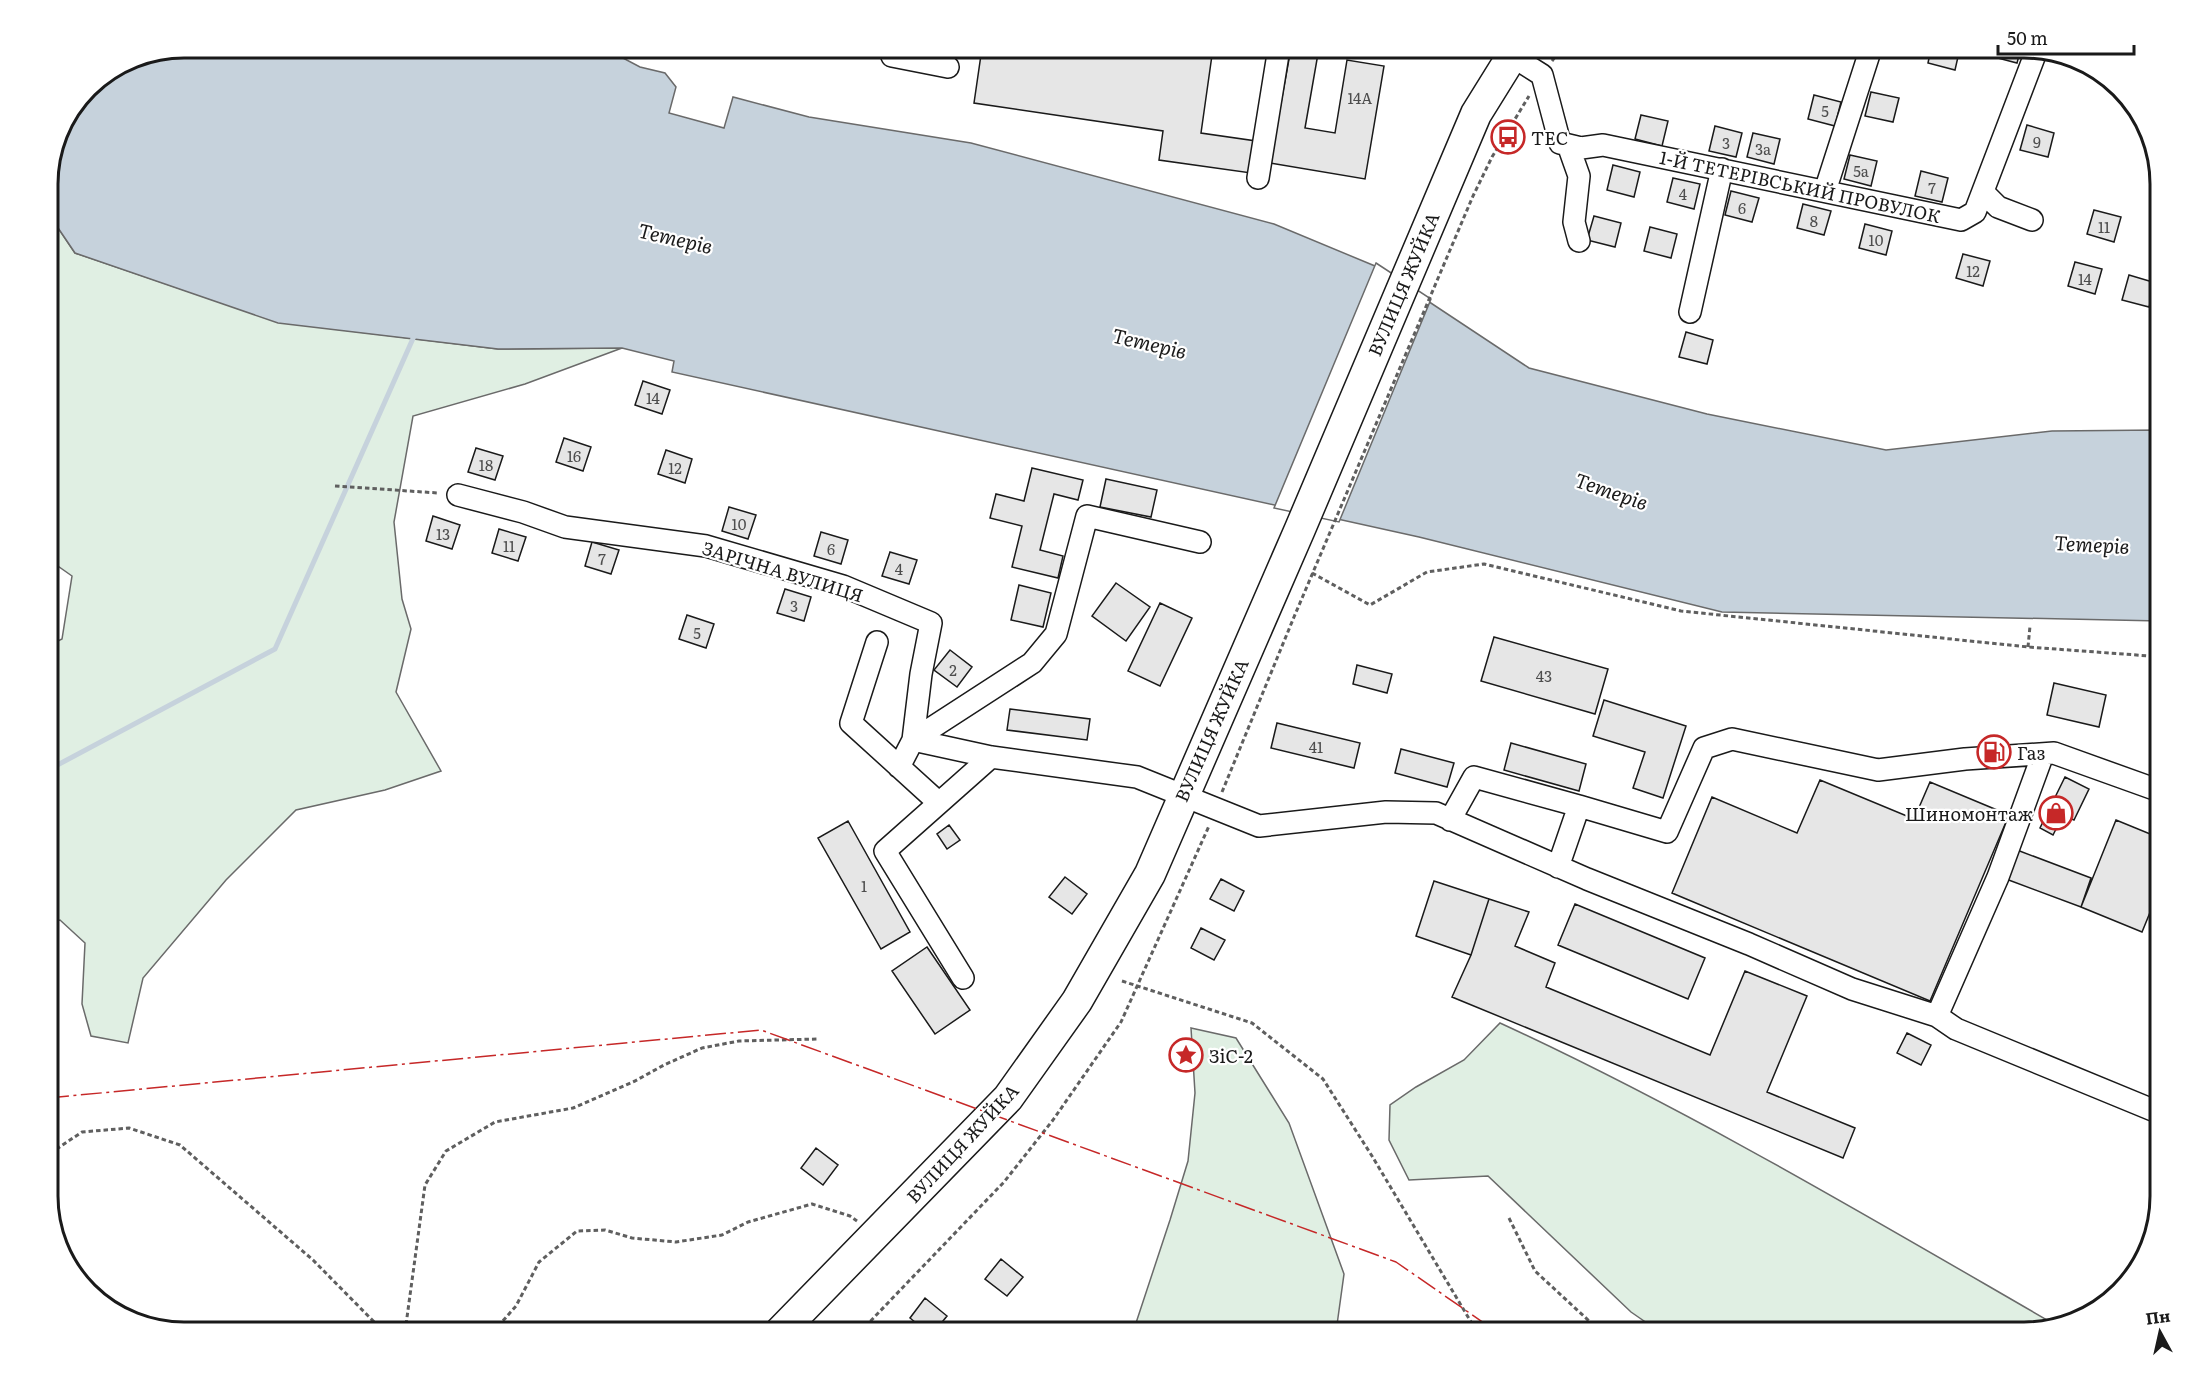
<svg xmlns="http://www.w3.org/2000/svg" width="2208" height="1380" font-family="Literata,serif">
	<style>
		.green { fill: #e0efe3; stroke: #6a6a6a; stroke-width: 1.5 }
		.water { fill: #c6d2dc; stroke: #6a6a6a; stroke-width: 1.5 }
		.pier { fill: #fff; stroke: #6a6a6a; stroke-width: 1.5 }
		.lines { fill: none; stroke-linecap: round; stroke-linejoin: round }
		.stream { stroke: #c6d2dc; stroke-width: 5 }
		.building { fill: #e6e6e6; stroke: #1a1a1a; stroke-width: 1.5 }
		.minor-casing { stroke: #1a1a1a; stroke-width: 24 }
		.highway-casing { stroke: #1a1a1a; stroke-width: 33 }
		.path { stroke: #5f5f5f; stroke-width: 3; stroke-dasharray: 4.5 3; stroke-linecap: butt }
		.minor { stroke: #fff; stroke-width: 21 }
		.highway { stroke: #fff; stroke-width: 30 }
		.power { stroke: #c62828; stroke-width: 1.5; stroke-dasharray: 21 4.5 3 4.5; stroke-linecap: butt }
		.labels { text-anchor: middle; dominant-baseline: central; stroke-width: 4.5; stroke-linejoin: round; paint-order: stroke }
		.number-label { font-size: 15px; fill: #4d4d4d }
		.poi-label { font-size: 18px; fill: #1a1a1a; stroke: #fff; text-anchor: start }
		.street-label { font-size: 18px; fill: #1a1a1a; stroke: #fff }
		.water-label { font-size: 20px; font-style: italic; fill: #1a1a1a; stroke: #fff }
		.rim { fill: none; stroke: #1a1a1a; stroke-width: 3 }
	</style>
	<rect width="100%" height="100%" fill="#fff"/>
	<!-- green -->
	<path class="green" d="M48 213 75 253 278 322 498 349 622 348 525 384 413 416 394 522 402 599 411 629 396 692 441 771 385 790 296 810 226 880 143 978 128 1043 91 1036 82 1004 85 943 60 920 48 923V646L62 639 72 576 48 559Z
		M1500 1023C1691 1111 1872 1219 2054 1324L2024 1332H1660L1631 1312 1488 1176 1409 1180 1389 1140 1390 1105 1416 1087 1464 1060Z
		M1191 1028 1236 1038 1289 1123 1344 1274 1336 1332H1133L1170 1220 1188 1161 1195 1093Z"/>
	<!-- water -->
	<path class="water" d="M185 48H604L640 67 665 73 676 87 669 113 724 128 733 97 809 117 971 143 1274 224 1375 266 1529 368 1707 414 1886 450 2052 431 2160 430V621L1722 612 1419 537 672 372 674 361 622 348 498 349 278 323 75 253 48 213V176L62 125 88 88 133 58Z"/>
	<!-- pier -->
	<path class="pier" d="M1376 263 1431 299 1339 522 1274 508Z"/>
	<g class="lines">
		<!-- stream -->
		<path class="stream" d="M48 770 275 649 415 334"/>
	</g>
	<!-- building -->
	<path class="building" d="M982 48H1213L1201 133 1256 141 1251 173 1159 160 1163 131 974 103Z
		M1291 48H1319L1305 128 1335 133 1347 60 1384 66 1365 179 1270 163Z
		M1833 48H1862L1860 55Z
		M1931 48H1960L1955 70 1928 63Z
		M1992 48H2021L2017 63 1990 56Z
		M1871 92 1899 98 1893 122 1865 116Z
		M1814 95 1841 102 1835 126 1808 119Z
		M1641 115 1668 121 1662 146 1635 139Z
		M2027 125 2054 133 2048 157 2020 150Z
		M1715 126 1742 133 1736 157 1709 151Z
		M1753 133 1780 139 1774 164 1747 157Z
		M1850 155 1877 161 1871 186 1844 179Z
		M1613 165 1640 172 1634 197 1607 190Z
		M1921 171 1948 178 1942 202 1915 196Z
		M1673 178 1700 184 1694 209 1667 202Z
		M1731 191 1759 198 1752 222 1725 215Z
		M1803 204 1831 211 1824 235 1797 228Z
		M2094 210 2121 217 2114 242 2087 234Z
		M1594 216 1621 223 1615 247 1587 240Z
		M1865 224 1892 231 1886 255 1859 248Z
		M1650 227 1677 234 1671 258 1644 251Z
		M1963 254 1990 261 1983 286 1956 278Z
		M2075 262 2102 269 2095 294 2068 286Z
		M2129 275 2156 283 2149 307 2122 300Z
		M1686 332 1713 340 1707 364 1679 357Z
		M643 381 670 390 662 414 635 405Z
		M564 438 591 447 583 471 556 462Z
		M476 448 503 456 495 480 468 472Z
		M666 450 692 459 685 483 658 474Z
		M1032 468 1083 480 1078 500 1054 494 1040 550 1063 556 1058 578 1012 567 1022 526 990 518 996 494 1024 501Z
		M1106 479 1157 490 1151 517 1100 507Z
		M729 507 756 515 748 539 722 531Z
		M433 516 460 525 452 549 426 541Z
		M499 529 526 537 518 561 492 553Z
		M821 532 848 540 841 564 814 556Z
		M592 542 619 550 611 574 585 566Z
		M890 552 917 560 909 584 882 576Z
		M1116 583 1150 607 1126 641 1092 616Z
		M1019 585 1051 593 1043 627 1011 620Z
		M785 589 811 597 804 621 777 613Z
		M1160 603 1192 618 1160 686 1128 671Z
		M687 615 714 624 706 648 679 639Z
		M1494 637 1608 669 1595 714 1481 681Z
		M950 650 972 667 957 687 934 670Z
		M1357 665 1392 674 1387 693 1353 684Z
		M2054 683 2106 695 2099 727 2047 715Z
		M1604 700 1686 726 1663 798 1633 788 1645 752 1593 736Z
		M1010 709 1090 719 1087 740 1007 730Z
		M1277 723 1360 743 1354 768 1271 748Z
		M1511 743 1586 764 1579 791 1504 770Z
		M1401 749 1454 763 1447 787 1395 773Z
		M2065 777 2089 789 2074 820 2063 815 2053 835 2040 828Z
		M1820 780 1914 819 1930 782 2009 815 1930 1001 1672 893 1712 797 1797 833Z
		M2116 820 2160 838V888L2142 932 2081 907Z
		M848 821 910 932 881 949 818 838Z
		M949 825 960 840 947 849 937 834Z
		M2017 850 2091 878 2081 907 2006 879Z
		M1065 877 1087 894 1072 914 1049 897Z
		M1221 879 1244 891 1234 911 1210 899Z
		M1434 881 1489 899 1471 955 1416 936Z
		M1489 899 1529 912 1515 946 1555 963 1546 987 1710 1055 1745 971 1807 996 1767 1092 1855 1128 1843 1158 1452 997 1471 955Z
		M1575 904 1705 958 1688 999 1558 945Z
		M1201 928 1225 940 1214 960 1191 948Z
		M927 947 970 1010 935 1034 892 971Z
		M1907 1033 1931 1045 1921 1065 1897 1053Z
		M816 1148 838 1165 823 1185 801 1168Z
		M1001 1259 1023 1277 1007 1296 985 1279Z
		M925 1298 947 1316 934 1332H927L910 1318Z"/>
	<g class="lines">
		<defs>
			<path id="minor" d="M889 48 892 56 948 67
				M1512 56 1542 75 1560 143 1581 148 1603 145 1961 220 1975 212 2036 52
				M1568 145 1579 176 1574 222 1579 241
				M1258 178 1279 48
				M1825 191 1871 48
				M1984 193 1998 207 2032 220
				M1690 312 1722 169
				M458 495 523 512 565 527 706 546 843 586 931 623 921 674 913 740 991 757 1137 777 1259 826 1386 812 1436 813 1587 879 1749 944 1852 989 1937 1016 1998 877 2043 754
				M877 642 851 723 939 803
				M899 767 913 740 1032 663 1056 634 1087 516 1200 542
				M1579 806 1667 832 1704 748 1732 739 1878 770 1965 759 2054 753 2160 791
				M1450 820 1474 777 1579 806 1558 867
				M963 978 885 851 991 757
				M1937 1016 1956 1029 2160 1113"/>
			<path id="highway" d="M780 1332 1008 1098 1077 1001 1150 874 1300 529 1476 114 1517 48"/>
		</defs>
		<!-- minor casing -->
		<use href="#minor" class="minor-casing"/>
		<!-- highway casing -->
		<use href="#highway" class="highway-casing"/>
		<!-- path -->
		<path class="path" d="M1552 61 1562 48
			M335 486 438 493
			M1312 573 1370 605 1427 572 1484 564 1681 611 2028 647 2150 656 2160 660
			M2028 647 2030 626
			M1222 792 1294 617 1473 196 1492 157 1529 96
			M1122 981 1252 1023 1323 1079 1372 1156 1477 1332
			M48 1161 52 1152 82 1132 129 1128 180 1145 313 1260 384 1332
			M1509 1218 1535 1271 1601 1332
			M163 1325 212 1332
			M405 1332 425 1185 446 1151 495 1122 573 1108 635 1081 664 1065 702 1048 739 1041 817 1039
			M493 1332 516 1306 539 1262 577 1231 605 1230 632 1238 676 1242 722 1235 748 1222 812 1204 850 1216 857 1221
			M860 1332 1004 1182 1053 1120 1121 1022 1209 826"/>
		<!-- minor -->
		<use href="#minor" class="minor"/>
		<!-- highway -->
		<use href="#highway" class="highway"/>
		<!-- power -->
		<path class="power" d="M48 1098 761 1030 1396 1262 1497 1332"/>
	</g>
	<!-- icons -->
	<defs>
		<symbol id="bus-ring" viewBox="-11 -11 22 22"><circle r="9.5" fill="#fff" stroke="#c62828" stroke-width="1.5"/><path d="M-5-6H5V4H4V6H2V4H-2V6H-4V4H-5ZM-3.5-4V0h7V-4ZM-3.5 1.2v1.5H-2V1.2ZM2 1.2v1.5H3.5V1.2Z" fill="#c62828"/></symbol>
		<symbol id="fuel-ring" viewBox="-11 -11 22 22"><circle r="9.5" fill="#fff" stroke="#c62828" stroke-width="1.5"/><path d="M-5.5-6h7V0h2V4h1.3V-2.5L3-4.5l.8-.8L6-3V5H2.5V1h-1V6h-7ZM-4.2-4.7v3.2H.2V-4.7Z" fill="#c62828"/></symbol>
		<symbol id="shop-ring" viewBox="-11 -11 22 22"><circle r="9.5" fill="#fff" stroke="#c62828" stroke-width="1.5"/><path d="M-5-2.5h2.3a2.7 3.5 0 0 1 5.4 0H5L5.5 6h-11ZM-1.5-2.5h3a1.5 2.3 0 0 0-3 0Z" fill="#c62828"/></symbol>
		<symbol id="sight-ring" viewBox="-11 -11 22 22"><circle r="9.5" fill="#fff" stroke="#c62828" stroke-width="1.5"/><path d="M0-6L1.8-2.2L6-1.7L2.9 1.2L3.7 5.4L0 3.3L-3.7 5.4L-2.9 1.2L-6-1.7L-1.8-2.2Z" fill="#c62828"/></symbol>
	</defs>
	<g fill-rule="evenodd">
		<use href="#bus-ring" x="1489" y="118" width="38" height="38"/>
		<use href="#fuel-ring" x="1975" y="733" width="38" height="38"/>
		<use href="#shop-ring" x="2037" y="794" width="38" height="38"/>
		<use href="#sight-ring" x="1167" y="1036" width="38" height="38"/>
	</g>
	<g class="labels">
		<!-- number labels -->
		<g class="number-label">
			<text x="1360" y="97">14А</text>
			<text x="1825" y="110">5</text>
			<text x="2037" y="141">9</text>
			<text x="1726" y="142">3</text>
			<text x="1763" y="148">3а</text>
			<text x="1861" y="170">5а</text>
			<text x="1932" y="187">7</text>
			<text x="1683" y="193">4</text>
			<text x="1742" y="207">6</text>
			<text x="1814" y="220">8</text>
			<text x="2104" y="226">11</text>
			<text x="1876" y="239">10</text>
			<text x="1973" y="270">12</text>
			<text x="2085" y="278">14</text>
			<text x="653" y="397">14</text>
			<text x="574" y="455">16</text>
			<text x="486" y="464">18</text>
			<text x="675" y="467">12</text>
			<text x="739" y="523">10</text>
			<text x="443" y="533">13</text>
			<text x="509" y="545">11</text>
			<text x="831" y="548">6</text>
			<text x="602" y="558">7</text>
			<text x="899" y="568">4</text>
			<text x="794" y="605">3</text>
			<text x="697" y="632">5</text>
			<text x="953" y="669">2</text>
			<text x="1544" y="675">43</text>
			<text x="1316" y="746">41</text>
			<text x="864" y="885">1</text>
		</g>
		<!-- poi labels -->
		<g class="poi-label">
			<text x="1531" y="137">ТЕС</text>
			<text x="2017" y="752">Газ</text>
			<text x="2033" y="813" text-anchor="end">Шиномонтаж</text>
			<text x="1209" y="1055">ЗіС-2</text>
		</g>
		<!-- street labels -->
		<g class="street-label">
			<text transform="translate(1800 186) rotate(12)">1-Й ТЕТЕРІВСЬКИЙ ПРОВУЛОК</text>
			<text transform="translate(1403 284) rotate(-67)">ВУЛИЦЯ ЖУЙКА</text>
			<text transform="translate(783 571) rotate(17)">ЗАРІЧНА ВУЛИЦЯ</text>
			<text transform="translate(1211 730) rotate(-66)">ВУЛИЦЯ ЖУЙКА</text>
			<text transform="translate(962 1143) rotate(-47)">ВУЛИЦЯ ЖУЙКА</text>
		</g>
		<!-- water labels -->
		<g class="water-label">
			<text transform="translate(676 237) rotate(13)">Тетерів</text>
			<text transform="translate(1150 342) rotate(13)">Тетерів</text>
			<text transform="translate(1612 490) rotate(19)">Тетерів</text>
			<text transform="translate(2092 543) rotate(3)">Тетерів</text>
		</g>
	</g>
	<!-- crop -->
	<path d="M0 0H2208V1380H0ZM184 58H2024A126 126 0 0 1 2150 184V1196A126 126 0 0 1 2024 1322H184A126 126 0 0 1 58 1196V184A126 126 0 0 1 184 58Z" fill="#fff" fill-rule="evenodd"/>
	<path class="rim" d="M184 58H2024A126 126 0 0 1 2150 184V1196A126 126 0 0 1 2024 1322H184A126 126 0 0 1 58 1196V184A126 126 0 0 1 184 58Z"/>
	<!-- north arrow -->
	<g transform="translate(2160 1332) rotate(352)" stroke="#ffffff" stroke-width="4.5" paint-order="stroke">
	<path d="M0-4.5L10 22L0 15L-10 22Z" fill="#1a1a1a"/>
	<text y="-9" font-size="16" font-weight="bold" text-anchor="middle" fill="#1a1a1a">Пн</text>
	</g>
	<!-- scale -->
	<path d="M1998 45v9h136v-9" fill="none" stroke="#1a1a1a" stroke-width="3"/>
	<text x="2007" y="45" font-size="18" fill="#1a1a1a" stroke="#ffffff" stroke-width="4.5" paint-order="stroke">50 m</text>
</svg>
